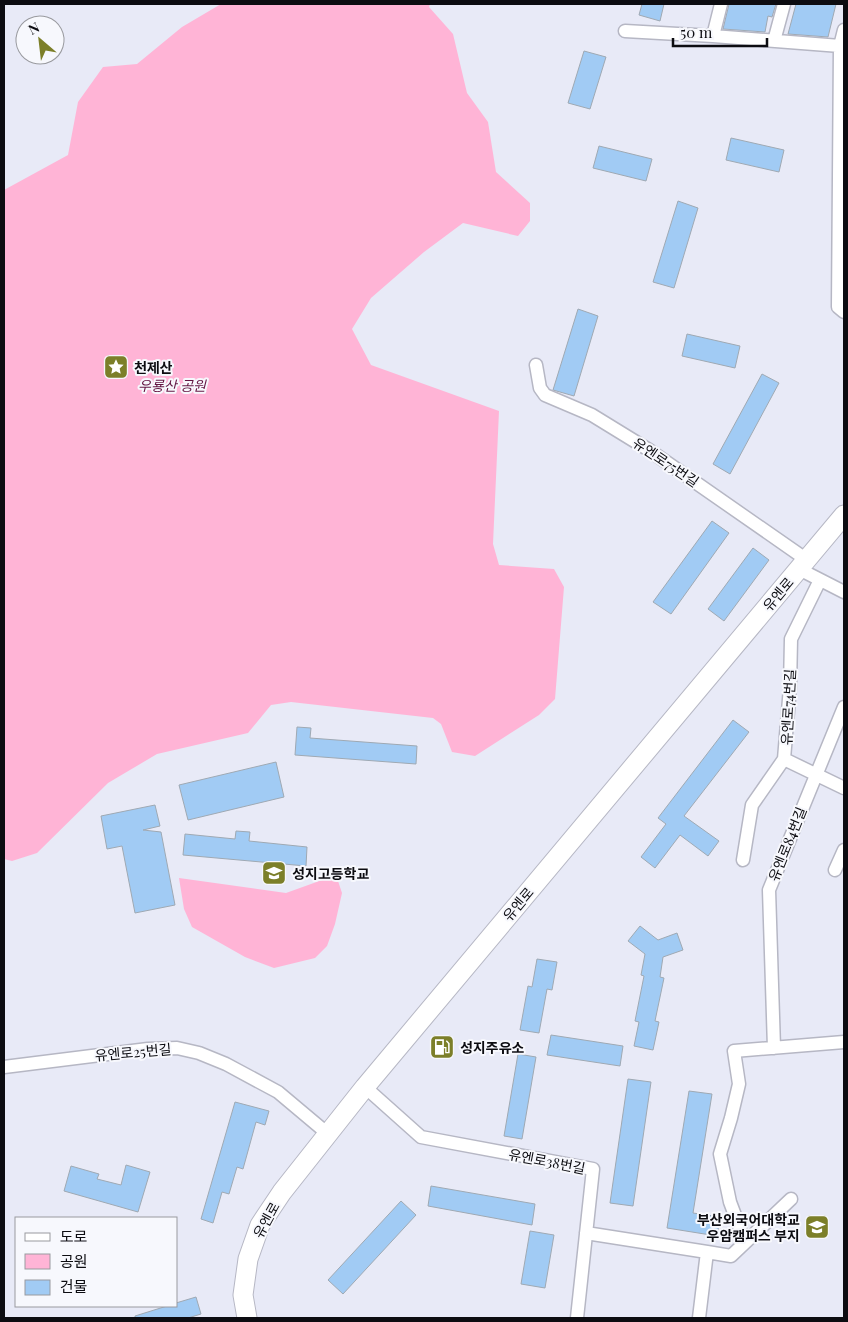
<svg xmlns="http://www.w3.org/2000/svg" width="848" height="1322" font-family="'Playfair Display','Noto Sans KR',serif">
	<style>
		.green { fill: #ffb4d6 }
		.building { fill: #a1cbf4; stroke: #9fa9b3 }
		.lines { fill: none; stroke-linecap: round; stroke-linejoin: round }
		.minor-casing { stroke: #b6b7c4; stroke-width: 15 }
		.secondary-casing { stroke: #b6b7c4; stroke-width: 21 }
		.minor { stroke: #fff; stroke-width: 12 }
		.secondary { stroke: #fff; stroke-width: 19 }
		.labels { text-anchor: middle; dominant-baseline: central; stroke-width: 4; stroke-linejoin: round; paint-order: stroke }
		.poi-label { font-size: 14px; font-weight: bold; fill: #0c0c11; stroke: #f7f8fd; text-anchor: start }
		.park-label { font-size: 14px; font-style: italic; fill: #631442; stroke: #f7f8fd }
		.street-label { font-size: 14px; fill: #0c0c11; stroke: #f7f8fd }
	</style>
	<rect width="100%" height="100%" fill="#e8eaf7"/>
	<!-- green -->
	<path class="green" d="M221 4H430L429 7 453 34 467 93 488 122 496 172 530 203V221L518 236 463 223 424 252 371 298 352 329 371 365 499 411 493 544 499 565 554 569 564 587 555 699 539 715 475 756 452 752 441 724 433 718 291 702 271 705 248 733 157 754 108 783 37 853 12 861 4 859V190L68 155 78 102 103 67 137 64 182 27Z
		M336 875 342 893 335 924 327 946 315 958 274 968 245 957 192 927 184 909 179 878 286 893Z"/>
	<!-- building -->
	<path class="building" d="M642 4H664L660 21 639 15Z
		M729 4H776L772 17 768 16 765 32 723 29Z
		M796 4H836L828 37 788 34Z
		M584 51 606 57 590 109 568 103Z
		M731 138 784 150 779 172 726 160Z
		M599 146 652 159 646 181 593 168Z
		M678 201 698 208 674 288 653 282Z
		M578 309 598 316 574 396 553 390Z
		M687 334 740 346 735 368 682 356Z
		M762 374 779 383 730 474 713 464Z
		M712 521 729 533 671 614 653 602Z
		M753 548 769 560 724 621 708 609Z
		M733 720 749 732 684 816 719 841 708 856 680 835 655 868 641 857 666 824 658 818Z
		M297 727 311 728 310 738 417 746 416 764 295 755Z
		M276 762 284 797 188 820 179 785Z
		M155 805 160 826 143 830 161 832 175 905 135 913 122 846 107 849 101 816Z
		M236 831 250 832 249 841 307 847 306 866 183 855 185 834 235 839Z
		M640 926 658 940 677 933 683 950 663 957 660 977 664 978 655 1021 659 1022 653 1050 634 1046 639 1022 635 1021 644 976 641 975 645 954 628 941Z
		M537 959 557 962 552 990 547 989 539 1033 520 1030 528 986 532 987Z
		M551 1035 623 1046 620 1066 547 1055Z
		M518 1054 536 1057 522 1139 504 1136Z
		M628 1079 651 1082 633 1206 610 1203Z
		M689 1091 712 1094 693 1213 720 1217 717 1236 667 1228Z
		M235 1102 269 1111 265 1125 256 1122 243 1169 237 1167 229 1194 222 1192 213 1223 201 1219Z
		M126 1165 150 1172 138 1212 64 1191 71 1166 99 1174 97 1179 121 1185Z
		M431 1186 535 1204 532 1225 428 1206Z
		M401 1201 416 1215 343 1294 328 1280Z
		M530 1231 554 1235 545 1288 521 1284Z
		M196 1297 201 1314 188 1318H135V1316L167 1306H176V1303Z"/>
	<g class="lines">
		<defs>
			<path id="minor" d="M844 30 840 46 838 307 844 312
				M625 31 713 36 840 46
				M713 36 721 4
				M774 41 784 4
				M536 365 540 388 545 395 592 415 649 450 807 560
				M799 569 844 592
				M784 759 844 788
				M743 860 752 805 784 759 790 687 791 639 820 580
				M835 870 844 850
				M774 1048 769 890 844 707
				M4 1067 148 1049 177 1048 199 1053 226 1064 278 1092 328 1134
				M365 1087 421 1137 593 1169 577 1318
				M586 1233 707 1252 699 1318
				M745 1242 730 1202 720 1154 731 1118 739 1084 734 1051 844 1042
				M707 1252 731 1256 791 1199"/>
			<path id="secondary" d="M247 1318 243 1295 248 1259 260 1225 282 1192 365 1087 844 515"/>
		</defs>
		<!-- minor casing -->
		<use href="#minor" class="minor-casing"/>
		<!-- secondary casing -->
		<use href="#secondary" class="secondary-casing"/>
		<!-- minor -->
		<use href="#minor" class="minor"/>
		<!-- secondary -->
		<use href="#secondary" class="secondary"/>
	</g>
	<!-- icons -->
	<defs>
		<symbol id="sight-square" viewBox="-11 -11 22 22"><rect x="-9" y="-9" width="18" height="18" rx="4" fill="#7c7f29" stroke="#f7f8fd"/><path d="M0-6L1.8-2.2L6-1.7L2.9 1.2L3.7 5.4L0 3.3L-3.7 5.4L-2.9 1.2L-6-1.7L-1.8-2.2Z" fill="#fff"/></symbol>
		<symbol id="school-square" viewBox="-11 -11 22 22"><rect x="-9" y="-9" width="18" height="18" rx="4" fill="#7c7f29" stroke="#f7f8fd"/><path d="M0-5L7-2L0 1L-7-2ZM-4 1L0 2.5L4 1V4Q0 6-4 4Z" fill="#fff"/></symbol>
		<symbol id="fuel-square" viewBox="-11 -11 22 22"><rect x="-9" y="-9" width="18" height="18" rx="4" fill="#7c7f29" stroke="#f7f8fd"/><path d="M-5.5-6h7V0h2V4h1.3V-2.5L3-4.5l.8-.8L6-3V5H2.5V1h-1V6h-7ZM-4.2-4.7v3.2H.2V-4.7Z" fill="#fff"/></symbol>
		<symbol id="university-square" viewBox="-11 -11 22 22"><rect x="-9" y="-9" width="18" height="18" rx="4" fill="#7c7f29" stroke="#f7f8fd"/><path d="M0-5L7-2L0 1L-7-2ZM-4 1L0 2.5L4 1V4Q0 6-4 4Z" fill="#fff"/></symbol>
	</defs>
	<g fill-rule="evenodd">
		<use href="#sight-square" x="102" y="353" width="28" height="28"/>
		<use href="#school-square" x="260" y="859" width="28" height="28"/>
		<use href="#fuel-square" x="428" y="1033" width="28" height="28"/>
		<use href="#university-square" x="803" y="1213" width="28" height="28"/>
	</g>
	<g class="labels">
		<!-- poi labels -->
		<g class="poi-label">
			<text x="134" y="367">천제산</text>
			<text x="292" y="873">성지고등학교</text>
			<text x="460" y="1047">성지주유소</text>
			<text x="800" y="1219" text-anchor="end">부산외국어대학교<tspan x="800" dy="16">우암캠퍼스 부지</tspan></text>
		</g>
		<!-- park labels -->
		<g class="park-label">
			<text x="172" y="385">우룡산 공원</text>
		</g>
		<!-- street labels -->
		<g class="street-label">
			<text transform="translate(666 462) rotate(34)">유엔로75번길</text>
			<text transform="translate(778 594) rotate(-50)">유엔로</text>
			<text transform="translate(788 707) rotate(-87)">유엔로74번길</text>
			<text transform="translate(787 844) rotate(-68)">유엔로84번길</text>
			<text transform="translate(518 904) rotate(-50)">유엔로</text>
			<text transform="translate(133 1052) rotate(-5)">유엔로25번길</text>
			<text transform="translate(547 1161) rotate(11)">유엔로38번길</text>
			<text transform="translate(266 1220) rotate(-61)">유엔로</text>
		</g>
	</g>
	<!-- border -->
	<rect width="848" height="1322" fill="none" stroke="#0c0c11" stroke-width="10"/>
	<!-- legend -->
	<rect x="15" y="1217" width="162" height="90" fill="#f7f8fd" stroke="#999a9f"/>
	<rect x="25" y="1233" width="25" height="8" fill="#ffffff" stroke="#999a9f"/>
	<text x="60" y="1242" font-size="15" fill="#0c0c11">도로</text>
	<rect x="25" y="1254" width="25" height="15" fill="#ffb4d6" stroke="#999a9f"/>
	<text x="60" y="1267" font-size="15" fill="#0c0c11">공원</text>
	<rect x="25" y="1280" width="25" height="15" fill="#a1cbf4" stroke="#999a9f"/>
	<text x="60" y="1292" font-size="15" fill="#0c0c11">건물</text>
	<!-- north arrow -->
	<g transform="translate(40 40) rotate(332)"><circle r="24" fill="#f7f8fd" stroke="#999a9f"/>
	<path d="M0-4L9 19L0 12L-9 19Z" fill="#7c7f29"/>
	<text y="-8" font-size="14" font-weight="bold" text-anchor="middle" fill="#0c0c11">N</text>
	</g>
	<!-- scale -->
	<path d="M673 38v8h94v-8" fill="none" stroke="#0c0c11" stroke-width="2.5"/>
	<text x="680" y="38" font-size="15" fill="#0c0c11" stroke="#f7f8fd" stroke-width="4" paint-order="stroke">50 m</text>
</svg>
